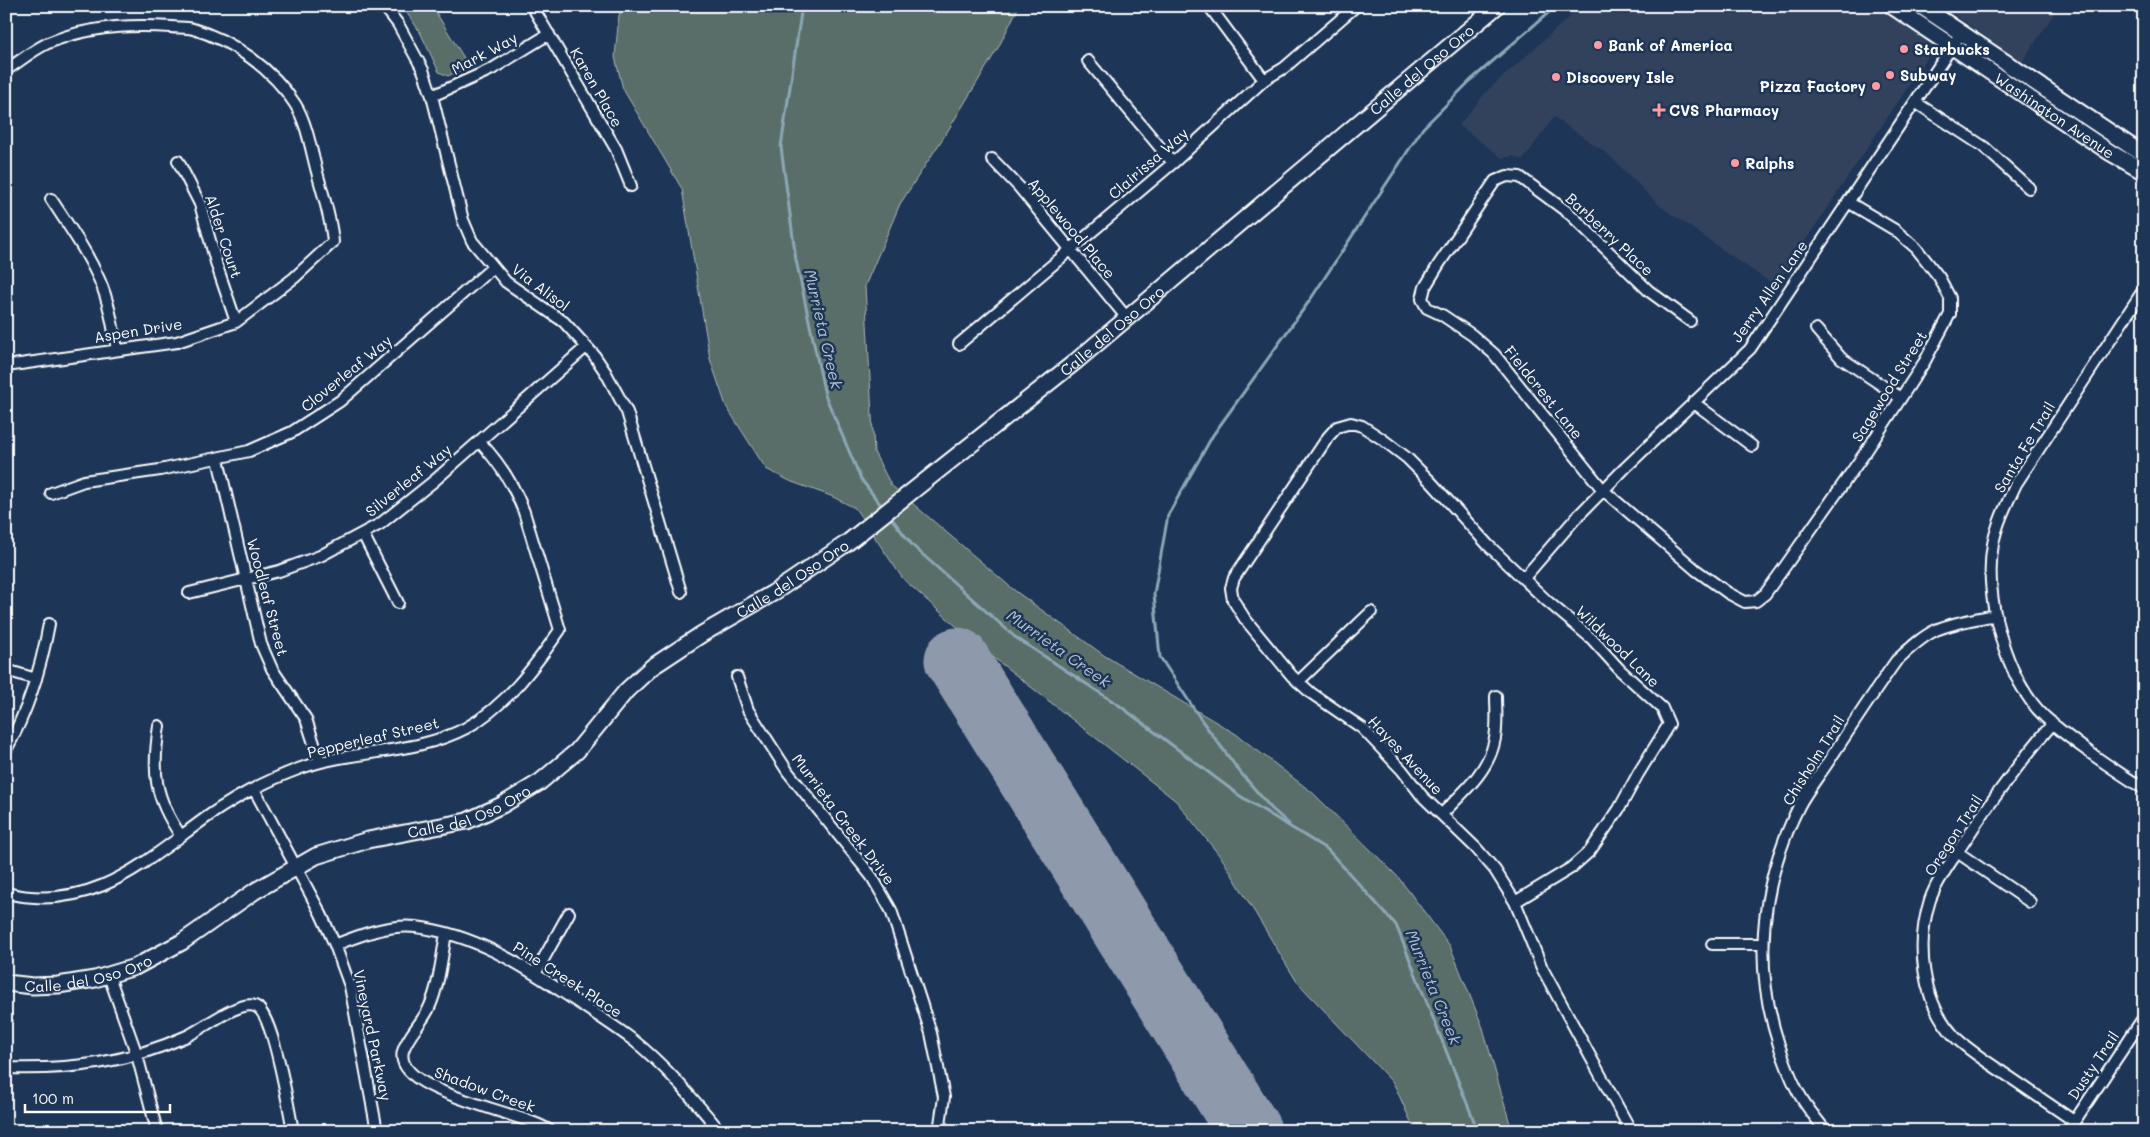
<svg xmlns="http://www.w3.org/2000/svg" width="2150" height="1137" font-family="Mali,sans-serif">
	<style>
		.built { fill: #31435d }
		.green { fill: #5a6e69; stroke: #acb6b4 }
		.lines { fill: none; stroke-linecap: round; stroke-linejoin: round }
		.stream { stroke: #8ca7b6; stroke-width: 3 }
		.runway { stroke: #8e9aab; stroke-width: 65 }
		.minor-casing { stroke: #fff; stroke-width: 14 }
		.secondary-casing { stroke: #fff; stroke-width: 19 }
		.minor { stroke: #1d3557; stroke-width: 10 }
		.secondary { stroke: #1d3557; stroke-width: 15 }
		.poi-dot { fill: #ff9aa2; stroke: #1d3557; stroke-width: 2 }
		.labels { text-anchor: middle; dominant-baseline: central; stroke-width: 5; stroke-linejoin: round; paint-order: stroke }
		.poi-label { font-size: 15px; font-weight: bold; fill: #fff; stroke: #1d3557; text-anchor: start }
		.street-label { font-size: 15px; fill: #fff; stroke: #1d3557 }
		.water-label { font-size: 16px; font-style: italic; fill: #b3c4cf; stroke: #1d3557 }
	</style>
	<rect width="100%" height="100%" fill="#1d3557"/>
	<filter id="ink" filterUnits="userSpaceOnUse"><feTurbulence type="fractalNoise" baseFrequency=".02" numOctaves="2"/><feDisplacementMap in="SourceGraphic" scale="10" xChannelSelector="R" yChannelSelector="G"/><feConvolveMatrix kernelMatrix="1 2 1 2 8 2 1 2 1" color-interpolation-filters="sRGB"/></filter>
	<g filter="url(#ink)">
		<!-- built -->
		<path class="built" d="M1582 6H1881L1923 34 1929 41 1931 52 1775 286 1660 206 1609 155 1554 117 1523 160 1513 156 1502 158 1459 125 1488 90Z
			M1942 6H2059L2022 62Z"/>
		<!-- green -->
		<path class="green" d="M402 6H432L469 66 448 76 439 72 420 32Z
			M623 6H1019L998 48 947 132 900 204 865 286 874 452 891 485 1014 590 1105 656 1236 734 1313 793 1398 877 1450 946 1483 1028 1512 1131H1415L1394 1084 1297 982 1223 860 1176 801 975 643 903 579 855 508 831 496 792 482 766 469 726 406 710 359 682 189 623 89 615 57 619 15Z"/>
		<g class="lines">
			<!-- stream -->
			<path class="stream" d="M802 6 781 147 796 260 825 395 861 479 883 508
				M888 514 913 546 1015 637 1120 706 1240 796 1328 850 1396 925 1478 1131
				M1289 824 1271 808 1240 772 1202 721 1160 657 1154 594 1168 515 1213 435 1310 300 1423 128 1470 81 1556 6"/>
			<!-- runway -->
			<path class="runway" d="M957 660 1249 1131"/>
			<defs>
				<path id="minor" d="M384 6 398 24 423 70 432 96 463 220 472 241 506 282 564 322 594 355 606 373 627 412 681 592
					M532 6 616 149 631 186
					M1209 6 1264 80
					M1088 61 1173 163
					M6 70C20 61 33 50 48 43 85 27 131 24 171 27 178 28 186 27 193 29 232 40 273 69 295 104 307 123 311 150 317 172 323 195 331 218 333 242L294 278 236 322 177 342 6 366
					M432 96 492 69 549 34
					M1915 102 1984 147 2029 188
					M992 159 1019 187 1127 318
					M178 161 200 204 217 266 236 322
					M51 199C68 225 86 250 99 279 109 301 113 326 117 350
					M2144 289 2016 484C2007 503 1997 523 1993 544 1983 596 2006 681 2045 717 2075 744 2110 767 2144 789
					M1690 321 1649 291 1570 214 1520 177 1507 176 1495 181 1439 264 1425 287 1422 299 1427 308 1442 315 1472 335 1494 354 1603 490 1696 570 1728 593 1745 602 1756 601 1765 594 1781 572 1867 450 1925 361 1950 314V298L1939 277 1916 248 1895 230 1848 202
					M1816 329 1841 358 1901 398
					M959 344 1173 163 1264 80 1284 68 1356 6
					M1693 402 1752 446
					M218 459 261 644 272 669 306 719 320 762
					M51 493 84 481 160 470 249 451 292 432 340 401 492 268
					M363 534 398 603
					M1524 578 1575 519 1625 468 1750 349 1961 33
					M189 593 279 571 320 556 380 524 434 481 586 347
					M6 670 36 679
					M737 677 748 710 788 772 872 877 891 910 931 1033 944 1097 939 1131
					M1298 682 1371 612
					M2053 723C2020 762 1990 802 1962 845 1951 862 1937 880 1930 900 1916 944 1921 1000 1954 1036 1968 1050 1986 1061 2002 1072 2026 1088 2050 1105 2074 1121
					M159 726C152 772 154 797 181 836
					M6 750C28 711 41 668 49 624
					M254 789 321 914 335 945 350 986 377 1131
					M1442 814C1462 793 1487 773 1494 743 1498 728 1496 711 1496 696
					M1957 852 2030 902
					M6 893C92 913 143 863 207 817 235 797 268 780 301 768 354 749 415 755 466 728 506 706 534 667 560 630L524 512C514 485 499 462 479 441
					M1515 902 1571 868 1590 851 1619 809 1638 774 1669 724 1662 708 1620 670 1592 639 1547 601 1488 545 1431 482 1407 458 1382 439 1362 426 1351 423 1337 427 1328 437 1234 578 1231 588 1233 600 1245 619 1292 676 1311 693 1362 728 1402 770 1422 796 1476 848 1495 870 1515 902 1542 968 1631 1131
					M446 933C442 957 439 986 429 1008 422 1023 408 1035 403 1051 392 1093 526 1112 550 1131
					M1712 944H1763
					M335 945C360 935 389 924 416 927 473 934 521 964 567 995 589 1010 612 1024 633 1040 666 1066 693 1099 720 1131
					M535 974 569 913
					M109 976 137 1055 157 1131
					M6 1068C72 1070 127 1063 187 1036 202 1029 239 1000 255 1006 273 1012 289 1110 293 1131
					M1826 1131C1817 1120 1808 1109 1801 1097 1791 1081 1785 1062 1779 1045 1752 963 1761 883 1799 806 1808 789 1822 772 1832 756 1853 724 1874 692 1896 661 1908 650 1921 637 1936 630 1954 622 1976 619 1996 615
					M2068 1131 2144 1017"/>
				<g id="secondary">
					<path id="s1" d="M1892 6 2111 153 2144 172"/>
					<path d="M1921 6 2144 155"/>
					<path id="s2" d="M6 983 33 986 58 985 95 979 135 967 182 942 255 891 316 856 368 840 467 821 502 805 540 782 577 751 626 691 652 667 702 634 773 593 847 543 1075 362 1497 6"/>
				</g>
			</defs>
			<!-- minor casing -->
			<use href="#minor" class="minor-casing"/>
			<!-- secondary casing -->
			<use href="#secondary" class="secondary-casing"/>
			<!-- minor -->
			<use href="#minor" class="minor"/>
			<!-- secondary -->
			<use href="#secondary" class="secondary"/>
		</g>
	</g>
	<!-- markers -->
	<g class="poi-dot">
		<circle cx="1598" cy="45" r="5"/>
		<circle cx="1904" cy="49" r="5"/>
		<circle cx="1890" cy="75" r="5"/>
		<circle cx="1556" cy="77" r="5"/>
		<circle cx="1876" cy="86" r="5"/>
		<path d="M1656.5 102.5h5v5h5v5h-5v5h-5v-5h-5v-5h5z"/>
		<circle cx="1735" cy="163" r="5"/>
	</g>
	<g class="labels">
		<!-- poi labels -->
		<g class="poi-label">
			<text x="1608" y="45">Bank of America</text>
			<text x="1914" y="49">Starbucks</text>
			<text x="1900" y="75">Subway</text>
			<text x="1566" y="77">Discovery Isle</text>
			<text x="1866" y="86" text-anchor="end">Pizza Factory</text>
			<text x="1669" y="110">CVS Pharmacy</text>
			<text x="1745" y="163">Ralphs</text>
		</g>
		<!-- street labels -->
		<g class="street-label">
			<text transform="translate(484 53) rotate(-28)">Mark Way</text>
			<text stroke="none"><textPath href="#s2" startOffset="1719">Calle del Oso Oro</textPath></text>
			<text transform="translate(597 87) rotate(60)">Karen Place</text>
			<text stroke="none"><textPath href="#s1" startOffset="196">Washington Avenue</textPath></text>
			<text transform="translate(1148 163) rotate(-41)">Clairissa Way</text>
			<text transform="translate(1072 228) rotate(50)">Applewood Place</text>
			<text transform="translate(1610 234) rotate(43)">Barberry Place</text>
			<text transform="translate(224 236) rotate(72)">Alder Court</text>
			<text transform="translate(541 287) rotate(37)">Via Alisol</text>
			<text transform="translate(1769 291) rotate(-55)">Jerry Allen Lane</text>
			<text transform="translate(138 330) rotate(-9)">Aspen Drive</text>
			<text stroke="none"><textPath href="#s2" startOffset="1314">Calle del Oso Oro</textPath></text>
			<text transform="translate(346 373) rotate(-39)">Cloverleaf Way</text>
			<text transform="translate(1889 386) rotate(-58)">Sagewood Street</text>
			<text transform="translate(1544 392) rotate(51)">Fieldcrest Lane</text>
			<text transform="translate(2024 447) rotate(-59)">Santa Fe Trail</text>
			<text transform="translate(408 480) rotate(-39)">Silverleaf Way</text>
			<text stroke="none"><textPath href="#s2" startOffset="909">Calle del Oso Oro</textPath></text>
			<text transform="translate(268 597) rotate(75)">Woodleaf Street</text>
			<text transform="translate(1618 646) rotate(44)">Wildwood Lane</text>
			<text transform="translate(373 737) rotate(-13)">Pepperleaf Street</text>
			<text transform="translate(1406 755) rotate(47)">Hayes Avenue</text>
			<text transform="translate(1813 760) rotate(-58)">Chisholm Trail</text>
			<text stroke="none"><textPath href="#s2" startOffset="504">Calle del Oso Oro</textPath></text>
			<text transform="translate(844 819) rotate(53)">Murrieta Creek Drive</text>
			<text transform="translate(1953 835) rotate(-57)">Oregon Trail</text>
			<text stroke="none"><textPath href="#s2" startOffset="84">Calle del Oso Oro</textPath></text>
			<text transform="translate(568 979) rotate(33)">Pine Creek Place</text>
			<text transform="translate(373 1035) rotate(78)">Vineyard Parkway</text>
			<text transform="translate(2093 1065) rotate(-56)">Dusty Trail</text>
			<text transform="translate(485 1089) rotate(20)">Shadow Creek</text>
		</g>
		<!-- water labels -->
		<g class="water-label">
			<text transform="translate(824 329) rotate(77)">Murrieta Creek</text>
			<text transform="translate(1059 648) rotate(35)">Murrieta Creek</text>
			<text transform="translate(1434 987) rotate(68)">Murrieta Creek</text>
		</g>
	</g>
	<!-- margin -->
	<rect width="2150" height="1137" fill="none" stroke="#1d3557" stroke-width="25"/>
	<rect x="12" y="12" width="2125" height="1112" fill="none" stroke="#fff" stroke-width="2" filter="url(#ink)"/>
	<!-- scale -->
	<path d="M25 1104v8h145v-8" fill="none" stroke="#ffffff" stroke-width="2.5"/>
	<text x="32" y="1104" font-size="15" fill="#ffffff" stroke="#1d3557" stroke-width="4" paint-order="stroke">100 m</text>
</svg>
